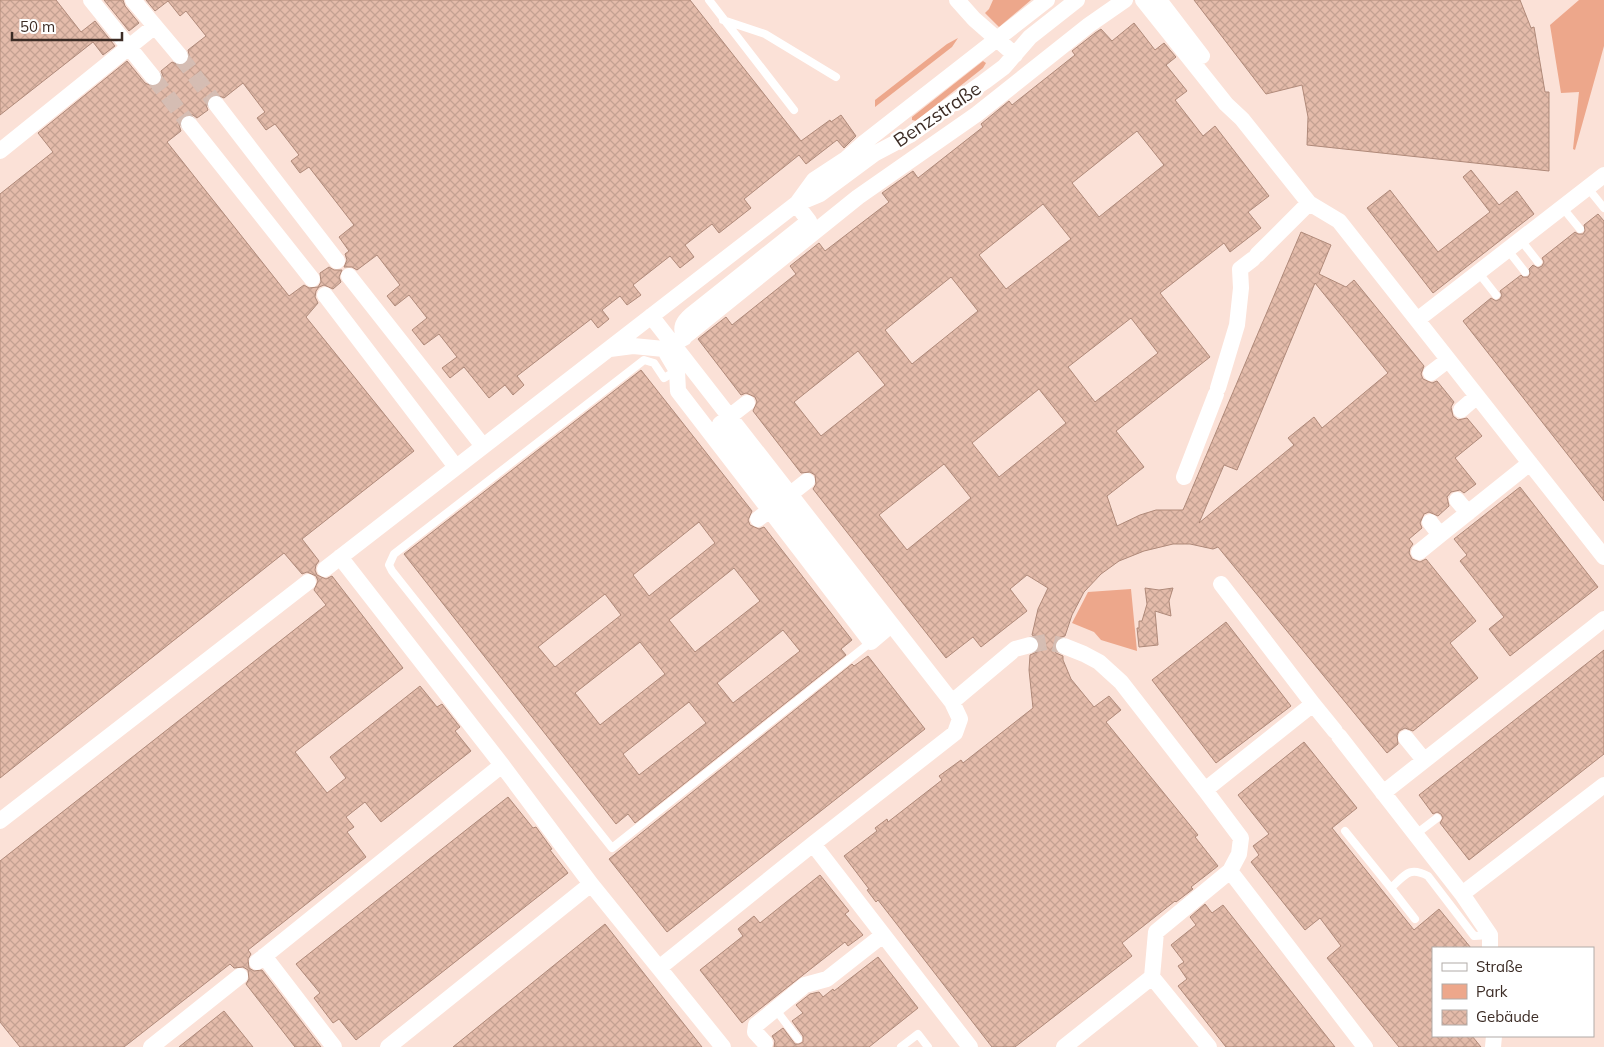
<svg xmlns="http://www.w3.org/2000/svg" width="1604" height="1047" font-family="Mulish,sans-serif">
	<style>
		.green { fill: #eda78b }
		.building { fill: url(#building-cross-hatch); stroke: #af8979; fill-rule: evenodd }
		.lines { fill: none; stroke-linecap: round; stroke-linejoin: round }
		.minor-tunnel { stroke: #d5bdb3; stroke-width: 16; stroke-dasharray: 16 8; stroke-linecap: butt }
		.service { stroke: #fff; stroke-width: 8 }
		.minor { stroke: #fff; stroke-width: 16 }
		.labels { text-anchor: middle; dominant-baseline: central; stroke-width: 5; stroke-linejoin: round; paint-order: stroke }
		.street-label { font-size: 19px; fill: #3c2c25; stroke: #fff }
	</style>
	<defs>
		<pattern id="building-cross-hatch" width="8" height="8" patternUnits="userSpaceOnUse" patternTransform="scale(1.25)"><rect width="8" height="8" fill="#e4bbaa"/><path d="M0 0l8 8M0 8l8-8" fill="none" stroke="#c4a192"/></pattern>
	</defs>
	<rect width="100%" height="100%" fill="#fbe1d7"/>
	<!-- green -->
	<path class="green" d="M993 0H1031L999 27 985 13 989 9Z
		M1579 0H1604V46L1575 150 1573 149 1579 92 1561 93 1550 25Z
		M958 38 952 47 875 107V100L947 44Z
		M983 61 986 63 983 68 916 121 912 120V117Z
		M1131 589 1137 651 1101 640 1094 632 1072 623 1088 592Z"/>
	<!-- building -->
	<path class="building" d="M0 0H56L81 32 95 21 115 46 103 55 93 42 0 115Z
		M104 0H123L125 6 139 23 129 31Z
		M146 0H690L801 141 830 120 831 122 841 115 856 136 844 148 837 140 806 164 799 155 744 199 751 208 719 233 712 224 685 245 694 257 680 268 670 256 633 285 641 295 627 305 620 296 602 310 609 319 598 328 591 319 517 376 524 385 513 395 505 385 489 398 464 367 450 378 442 368 457 357 439 334 424 345 412 330 427 318 409 295 395 306 387 296 400 285 377 255 357 270 352 267H344L347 260 345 254 349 251 339 237 354 225 309 167 300 173 291 161 299 155 275 124 266 130 257 118 265 112 243 83 224 98 215 94 210 96 206 105 208 110 197 118 193 115 188 114 183 116 180 120 179 125 181 131 167 142 289 296 304 285 309 288 318 287 321 282 320 273 329 267 334 270H342L339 277 341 282 333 289 324 285 319 287 316 291 315 297 318 303 306 317 414 451 302 539 319 561 316 565 315 570 317 575 326 579 332 576 403 668 295 752 327 793 346 778 330 757 420 686 437 707 442 704 460 727 455 731 471 751 381 822 365 802 346 817 354 827 347 832 366 857 248 950 251 954 248 959 249 968 254 971 262 970 321 1047H295L246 984 249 979 248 970 243 967 234 968 230 964 124 1047H20L0 1022V861L326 605 314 590 318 581 316 576 307 572 302 574 284 553 0 778V194L53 152 38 133 127 61 145 83 154 87 159 85 162 81 163 76 161 71 172 62 181 66 187 63 190 59 188 50 206 36 186 11 180 16 168 1 155 11Z
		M1194 0H1520L1531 28 1534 27 1545 92H1549V171L1307 145 1308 117 1302 85 1266 94Z
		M1134 23 1155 50 1164 43 1176 57 1166 65 1187 91 1175 100 1203 136 1215 126 1269 196 1248 212 1261 228 1230 252 1224 243 1160 293 1210 357 1116 431 1144 467 1107 496 1117 526 1140 515 1156 510H1183L1301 232 1331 245 1319 274 1346 287 1354 280 1424 366 1421 374 1423 379 1432 383 1437 381 1454 402 1451 407 1453 416 1458 420 1467 418 1482 436 1455 458 1476 484 1464 493 1460 490 1451 492 1447 497 1449 506 1438 516 1429 512 1424 514 1420 523 1422 528 1409 539 1413 544 1410 548 1409 553 1412 559 1420 562 1426 559 1476 621 1450 643 1478 678 1413 731 1405 728 1399 731 1397 735 1398 744 1387 753 1218 547 1213 549 1190 544H1173L1144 551 1119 561 1101 574 1084 592 1072 615 1065 636 1057 638 1055 643 1054 648 1056 653 1063 656V660L1071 679 1094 707 1109 696 1121 710 1106 722 1198 835 1195 837 1218 866 1191 887 1193 889 1176 902 1175 901 1122 943 1132 956 1015 1047H992L878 900 876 902 867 890 869 889 844 856 877 831 875 828 887 819 888 822 942 780 939 776 961 760 963 763 1033 708 1029 670 1030 655 1037 652 1040 643 1037 638 1032 635 1038 609 1048 588 1027 575 1010 589 1027 611 981 647 973 637 946 658 813 489 816 484 815 475 810 472 801 473 753 411 757 402 755 397 746 393 741 395 698 339 726 317 732 325 796 274 790 266 819 243 825 251 889 202 882 193 913 171 918 178 983 127 981 124 1009 101 1012 105 1075 55 1072 51 1095 33 1101 29 1112 41ZM1137 131 1164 165 1099 217 1072 183ZM1043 204 1071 239 1006 289 979 255ZM951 277 978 311 912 364 885 330ZM1315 283 1388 373 1322 428 1314 417 1288 438 1294 445 1199 523 1224 465 1237 470ZM1131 318 1158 353 1095 402 1068 367ZM858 351 885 385 821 436 794 402ZM1039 389 1066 423 999 477 972 443ZM944 464 971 498 907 550 879 515Z
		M1471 170 1499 205 1517 191 1534 214 1433 293 1367 208 1390 190 1438 252 1490 212 1463 177Z
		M1598 214 1604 221V501L1463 321 1491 298 1496 301 1500 299 1502 295 1500 291 1521 275 1523 277H1528L1530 274 1529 269 1533 265 1538 268 1542 266 1544 262 1542 258 1575 232 1578 234H1583L1585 231 1584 225Z
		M641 370 752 511 748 520 750 525 759 529 764 527 852 640 841 649 846 655 635 823 628 814 616 824 404 554ZM699 522 715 543 649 596 633 575ZM734 568 760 601 695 652 669 620ZM605 594 621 615 555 667 538 647ZM783 630 800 651 733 703 717 683ZM640 642 665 674 600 725 575 693ZM689 702 706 723 639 775 623 754Z
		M1520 487 1598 587 1510 656 1489 629 1504 617 1460 561 1467 555 1454 539Z
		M1145 588 1159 590 1173 588 1169 601 1171 616 1155 611 1158 645 1139 647 1137 628H1139V621H1142L1147 604Z
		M1226 622 1291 706 1216 763 1152 680Z
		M1604 650V754L1469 860 1440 823 1443 818 1441 814 1437 812 1433 814 1419 795Z
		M868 656 925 729 667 932 609 859 852 664 854 666Z
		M1304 742 1357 808 1332 828 1414 930 1439 909 1471 948H1433V1036H1472L1481 1047H1399L1327 958 1341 946 1320 918 1305 930 1251 862 1259 855 1253 846 1269 834 1238 795Z
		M508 797 533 828 536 827 552 849 550 850 568 873 356 1040 339 1019 333 1023 314 998 320 993 296 964Z
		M820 875 849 911 845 914 863 935 848 946 845 942 742 1023 700 970 743 936 738 929 754 916 760 923Z
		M1205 904 1212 913 1223 905 1335 1047H1226L1178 986 1187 979 1178 966 1184 962 1171 945 1196 925 1190 917Z
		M605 924 702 1047H453Z
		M878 957 918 1008 869 1047H774L775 1041 772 1036 783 1028 795 1044H799L803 1042V1036L792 1021 803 1013 796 1005 810 994 819 992 823 997 833 989 834 991Z
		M224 1011 253 1047H179Z"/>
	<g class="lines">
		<!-- minor-tunnel -->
		<path class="minor-tunnel" d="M180 56 216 104
			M153 77 189 124
			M1030 645 1047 642 1064 646"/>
		<!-- service -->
		<path class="service" d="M709 0 794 110
			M723 20 765 34 836 77
			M1587 187 1604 208
			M1562 207 1580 229
			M1520 239 1538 262
			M1507 249 1525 272
			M1478 272 1496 295
			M676 371 664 378 654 363 644 360 394 554 389 565 392 571 612 848 871 642
			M1345 831 1391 888
			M1416 834 1437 818
			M1415 919 1391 888C1405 875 1409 866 1428 876L1474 936 1490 935
			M776 1010 798 1039
			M901 1047 918 1034 928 1047"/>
		<!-- minor -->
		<path class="minor" d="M91 0 153 77
			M133 0 180 56
			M957 0 974 19 1015 55
			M1143 0 1226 104 1242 119 1309 203 1339 221 1604 557
			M1159 0 1202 56
			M216 104 337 261
			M189 124 312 279
			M0 151 155 26
			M798 202 814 180 846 159 865 142 1047 0
			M1257 255 1309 203
			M349 276 483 446
			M325 295 456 467
			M651 316 952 702 960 719 955 733 813 844 659 968
			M1417 320 1604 175
			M684 338C680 327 683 322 691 315L809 221 796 204
			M610 349 633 346 664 349 673 346 858 197 977 114 1089 25 1125 0
			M664 349 677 371 678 391 871 642 891 625
			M1431 373 1448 360
			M1218 388 1237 325 1241 288 1240 269 1253 259
			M747 403 720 424 779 503 758 519
			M1461 410 1476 397
			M1184 477 1216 394
			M807 481 779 503 881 633
			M1457 500 1468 513
			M1440 535 1530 463
			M1419 552 1440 535 1430 522
			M340 557 502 765 591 884 723 1047
			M325 569 796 204 820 194 874 154 910 135 949 106 984 82 1004 67 1030 37 1077 0
			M1221 584 1313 704
			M1064 646 1084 654 1099 662 1121 682 1205 790
			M952 702 1015 649 1030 645
			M1339 736 1462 894 1490 935V948
			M1406 738 1424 760
			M1383 793 1604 619
			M0 821 308 582
			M813 844 970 1047
			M1230 871 1365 1047
			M1462 894 1604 785
			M264 956 334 1047
			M257 962 502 765
			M1152 977 1209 1047
			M765 1043 755 1032 756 1025 805 985 827 979 883 935
			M151 1047 240 976
			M388 1047 591 884
			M1064 1047 1152 977 1156 932 1230 871 1239 854 1241 838 1205 790 1313 704 1335 731
			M1493 1047 1494 1036"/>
	</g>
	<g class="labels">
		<!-- street labels -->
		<g class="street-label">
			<text transform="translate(937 114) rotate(-34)">Benzstraße</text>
		</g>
	</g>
	<!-- legend -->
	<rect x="1432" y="947" width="162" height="90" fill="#ffffff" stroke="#b1aba8"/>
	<rect x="1442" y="963" width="25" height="8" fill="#ffffff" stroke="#b1aba8"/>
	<text x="1476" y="972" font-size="15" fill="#3c2c25">Straße</text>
	<rect x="1442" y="984" width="25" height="15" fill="#eda78b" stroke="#b1aba8"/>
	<text x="1476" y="997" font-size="15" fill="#3c2c25">Park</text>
	<rect x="1442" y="1010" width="25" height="15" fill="url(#building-cross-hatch)" stroke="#b1aba8"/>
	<text x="1476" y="1022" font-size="15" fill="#3c2c25">Gebäude</text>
	<!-- scale -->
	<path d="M12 32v8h110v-8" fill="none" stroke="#3c2c25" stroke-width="2.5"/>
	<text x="20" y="32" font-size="15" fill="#3c2c25" stroke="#ffffff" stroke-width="4" paint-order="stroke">50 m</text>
</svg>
